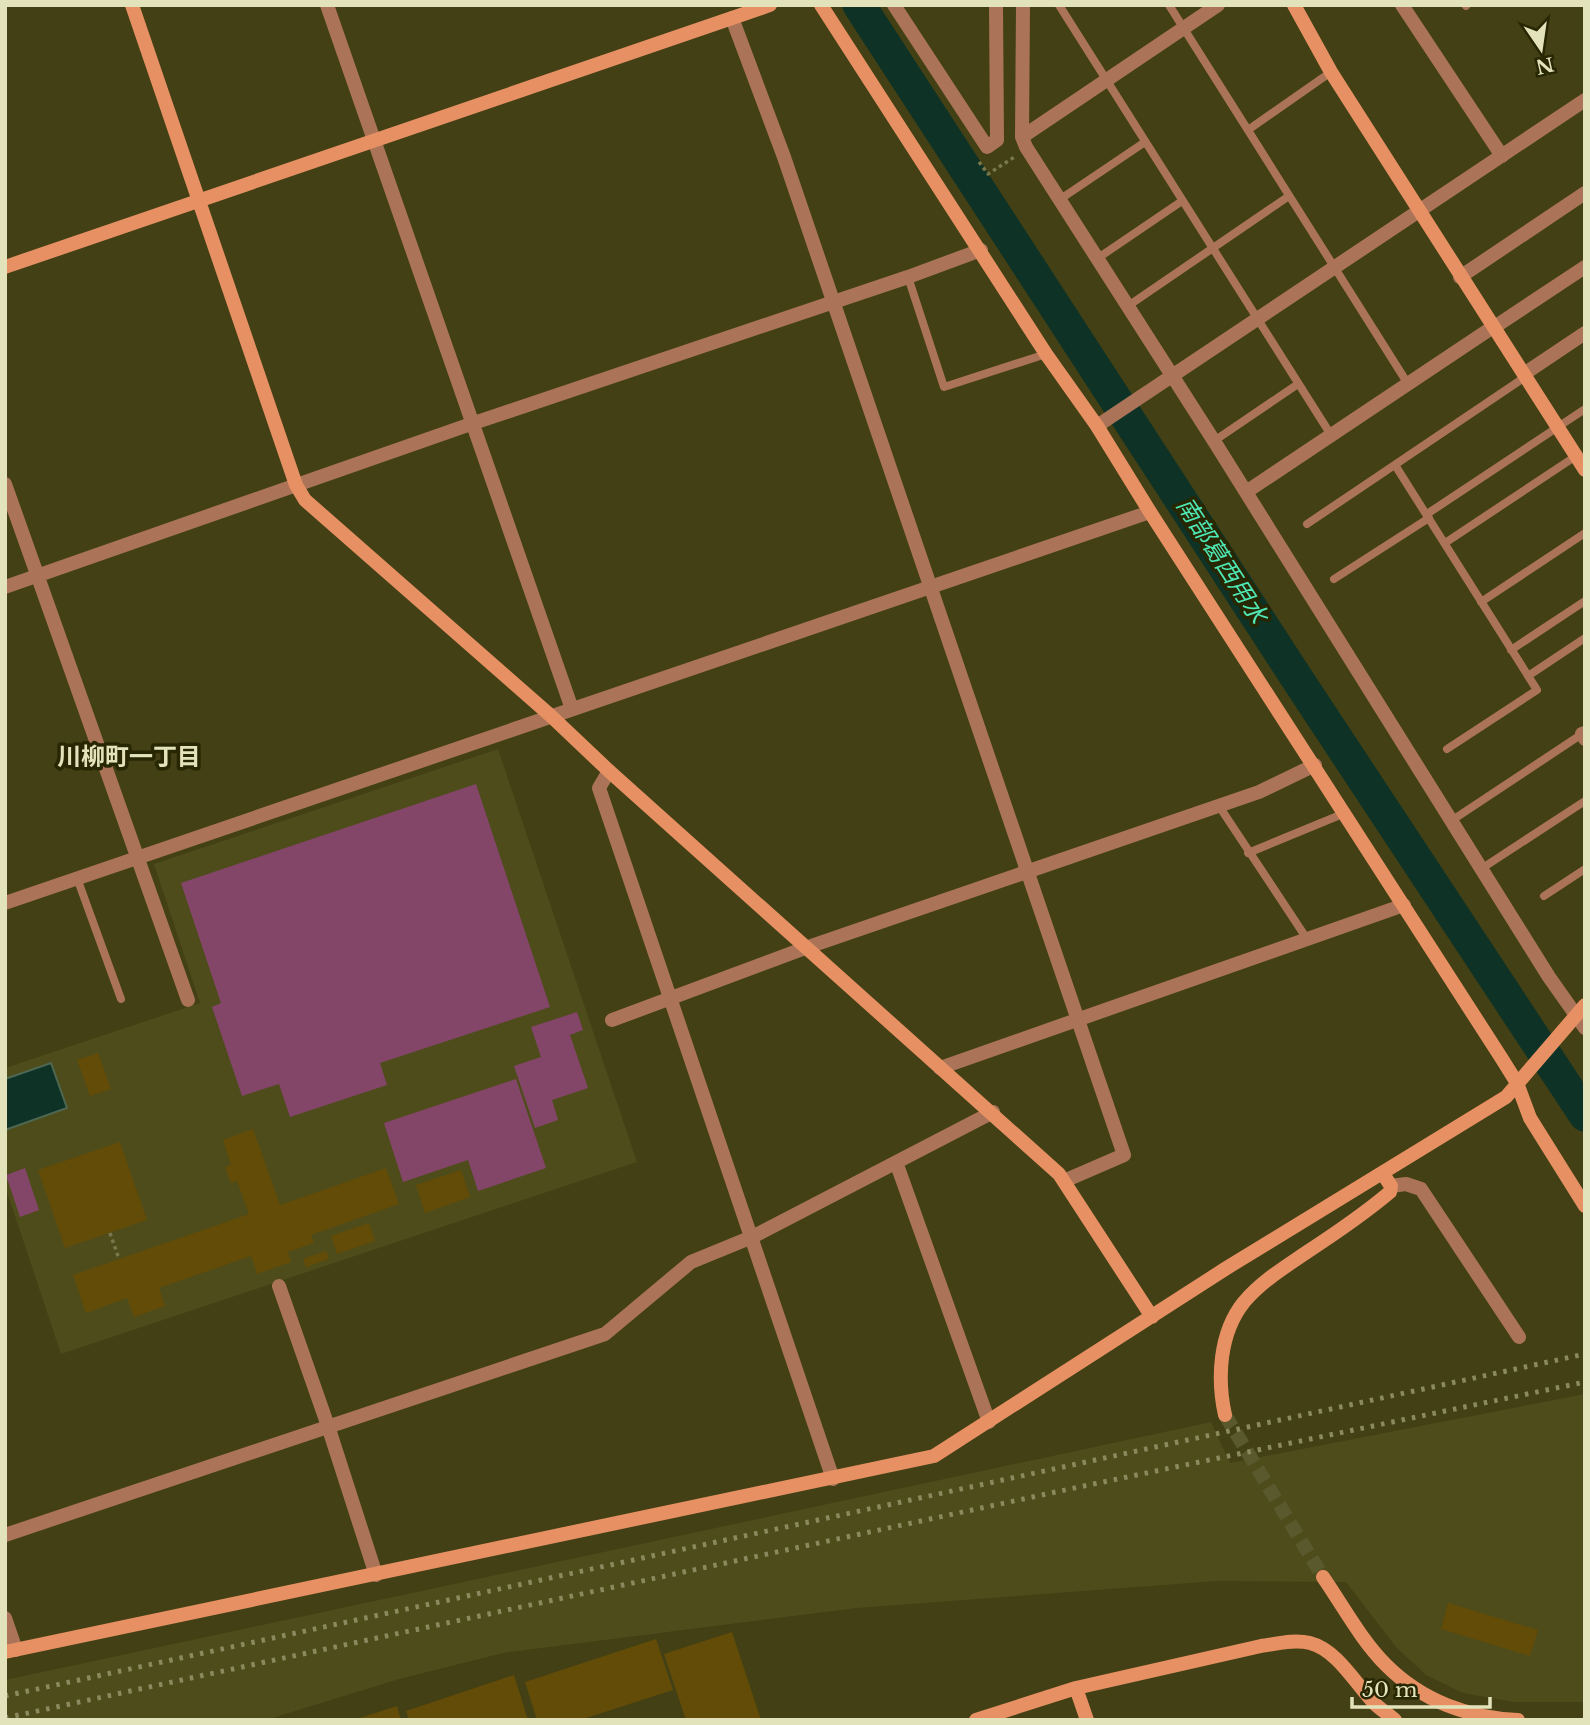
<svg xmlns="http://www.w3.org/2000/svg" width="1590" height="1725" font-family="'Libre Baskerville','Noto Sans JP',serif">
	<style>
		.built { fill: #4e4c1b }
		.green { fill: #834668 }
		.water { fill: #0e3226; stroke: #4e6753; stroke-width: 2 }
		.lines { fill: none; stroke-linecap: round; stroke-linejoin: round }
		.river { stroke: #0e3226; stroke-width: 33 }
		.building { fill: #634c07 }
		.secondary-tunnel { stroke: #5a582d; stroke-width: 14; stroke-dasharray: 14 7; stroke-linecap: butt }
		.path { stroke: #79784d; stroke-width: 3.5; stroke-dasharray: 3.5 3.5; stroke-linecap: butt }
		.lane { stroke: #ab7458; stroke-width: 8 }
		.street { stroke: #ab7458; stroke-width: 14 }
		.secondary { stroke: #e69063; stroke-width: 14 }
		.rail { stroke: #8b8a5f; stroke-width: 5; stroke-dasharray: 3.5 7; stroke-linecap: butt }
		.labels { text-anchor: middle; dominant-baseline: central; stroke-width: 7; stroke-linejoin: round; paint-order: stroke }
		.water-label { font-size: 24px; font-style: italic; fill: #4ee8b6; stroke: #282703 }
		.neighbourhood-label { font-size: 24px; font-weight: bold; fill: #e3e3bb; stroke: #282703 }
	</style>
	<rect width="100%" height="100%" fill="#424014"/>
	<!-- built -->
	<path class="built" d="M498 749 637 1162 61 1354 5 1186V1068L200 1003 154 864Z
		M1585 1394V1702H1513L1463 1693 1426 1675 1396 1647 1346 1582 1217 1581 857 1608 503 1653 399 1679 266 1720H5V1680L1211 1422 1230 1463Z"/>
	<!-- green -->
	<path class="green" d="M476 784 550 1007 380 1063 387 1085 290 1117 279 1084 242 1096 212 1007 221 1003 181 883Z
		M577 1012 583 1030 570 1035 588 1088 552 1100 558 1120 535 1128 514 1066 541 1057 531 1027Z
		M516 1079 546 1168 478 1191 468 1160 403 1182 384 1123Z
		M25 1168 39 1210 20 1217 6 1175Z"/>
	<!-- water -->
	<path class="water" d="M51 1063 67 1108 5 1130V1079Z"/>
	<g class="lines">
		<!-- river -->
		<path class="river" d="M859 5 1296 677 1585 1115"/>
	</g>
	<!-- building -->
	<path class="building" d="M98 1053 111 1089 90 1096 77 1060Z
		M253 1129 280 1205 386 1168 399 1204 311 1235 314 1243 288 1252 291 1262 257 1274 251 1256 159 1288 165 1306 134 1317 127 1298 86 1313 73 1275 249 1214 237 1181 231 1183 225 1167 231 1165 223 1140Z
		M120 1142 147 1220 65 1248 38 1170Z
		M461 1170 470 1197 425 1213 416 1185Z
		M369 1223 375 1241 337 1254 331 1236Z
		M326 1251 329 1259 306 1267 303 1259Z
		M1448 1603 1538 1630 1530 1656 1441 1629Z
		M732 1632 761 1720H686L664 1654Z
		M656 1639 673 1690 580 1720H537L525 1682Z
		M514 1675 528 1720H409L406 1711Z
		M397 1706 401 1720H357V1719Z"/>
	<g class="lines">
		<!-- secondary-tunnel -->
		<path class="secondary-tunnel" d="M1225 1415 1323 1577"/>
		<!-- path -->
		<path class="path" d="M979 162 988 174 1016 156
			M110 1233 119 1259"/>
		<!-- lane -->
		<path class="lane" d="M1059 5 1331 435
			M1169 5 1408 384
			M1466 6 1467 5
			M1248 130 1331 72
			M1059 200 1145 142
			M1098 258 1182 201
			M908 277 944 387 1046 354
			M1128 306 1289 196
			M1214 441 1298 384
			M1395 465 1537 690 1447 749
			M1427 514 1585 409
			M1307 524 1525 377
			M1445 543 1576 456
			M1334 579 1429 518
			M1481 602 1585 533
			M1511 650 1585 601
			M1528 676 1585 638
			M1219 806 1307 939
			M1457 817 1582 734
			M1248 853 1345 813
			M1481 869 1585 801
			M77 878 121 999
			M1544 896 1585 869"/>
		<!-- street -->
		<path class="street" d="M327 5 572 709
			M894 5 987 147 997 140 996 5
			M1023 5 1022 137 1026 147 1214 441 1549 977 1585 1028
			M1402 5 1502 156
			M732 18 784 157 1124 1155 1064 1181
			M1022 137 1218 5
			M1460 277 1585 193
			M1493 328 1585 267
			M1524 374 1585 333
			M1097 426 1585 100
			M5 484 188 1000
			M1246 492 1493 327
			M5 587 471 424 908 277 981 250
			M1585 733 1582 734 1585 739
			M609 771 599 788 833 1479
			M5 903 1150 512
			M612 1020 808 947 1259 792 1315 765
			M940 1068 1404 905
			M896 1162 989 1422
			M1391 1186 1406 1184 1421 1189 1519 1337
			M279 1286 328 1426 376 1575
			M5 1535 605 1334 691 1262 752 1237 993 1112
			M5 1618 16 1650"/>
		<!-- secondary -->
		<path class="secondary" d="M132 5 296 485 305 500 551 716 609 771 1059 1174 1152 1317
			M821 5 1046 354 1097 426 1150 512 1502 1059 1517 1083 1530 1118 1585 1206
			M1294 5 1331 72 1585 470
			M5 267 770 5
			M1225 1415C1217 1379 1219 1333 1244 1302 1262 1281 1285 1267 1307 1252 1336 1233 1364 1214 1390 1192L1391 1186 1383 1174
			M1323 1577C1343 1606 1361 1640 1386 1665 1422 1701 1469 1718 1518 1720
			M5 1652 934 1456 1225 1269 1506 1097 1585 1005
			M1076 1688 1087 1720
			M976 1720 1076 1688 1261 1646C1276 1644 1294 1639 1310 1643 1337 1650 1355 1683 1374 1703 1380 1709 1388 1714 1395 1720"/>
		<!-- rail -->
		<path class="rail" d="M5 1696 1585 1354
			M5 1718 1079 1487 1585 1382"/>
	</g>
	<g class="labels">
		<!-- water labels -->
		<g class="water-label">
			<text transform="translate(1222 560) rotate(57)">南部葛西用水</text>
		</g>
		<!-- neighbourhood labels -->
		<g class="neighbourhood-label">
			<text x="129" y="756">川柳町一丁目</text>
		</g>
	</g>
	<!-- border -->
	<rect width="1590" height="1725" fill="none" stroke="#e3e3bb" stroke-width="14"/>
	<!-- north arrow -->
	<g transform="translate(1541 49) rotate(167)" stroke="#282703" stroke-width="5" paint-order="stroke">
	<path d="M0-5L12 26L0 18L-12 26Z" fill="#e3e3bb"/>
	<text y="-10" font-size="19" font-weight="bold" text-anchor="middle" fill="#e3e3bb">N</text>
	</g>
	<!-- scale -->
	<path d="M1352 1697v10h138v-10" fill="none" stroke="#e3e3bb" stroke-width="3.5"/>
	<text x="1362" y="1697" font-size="21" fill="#e3e3bb" stroke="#282703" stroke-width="5" paint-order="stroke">50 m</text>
</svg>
